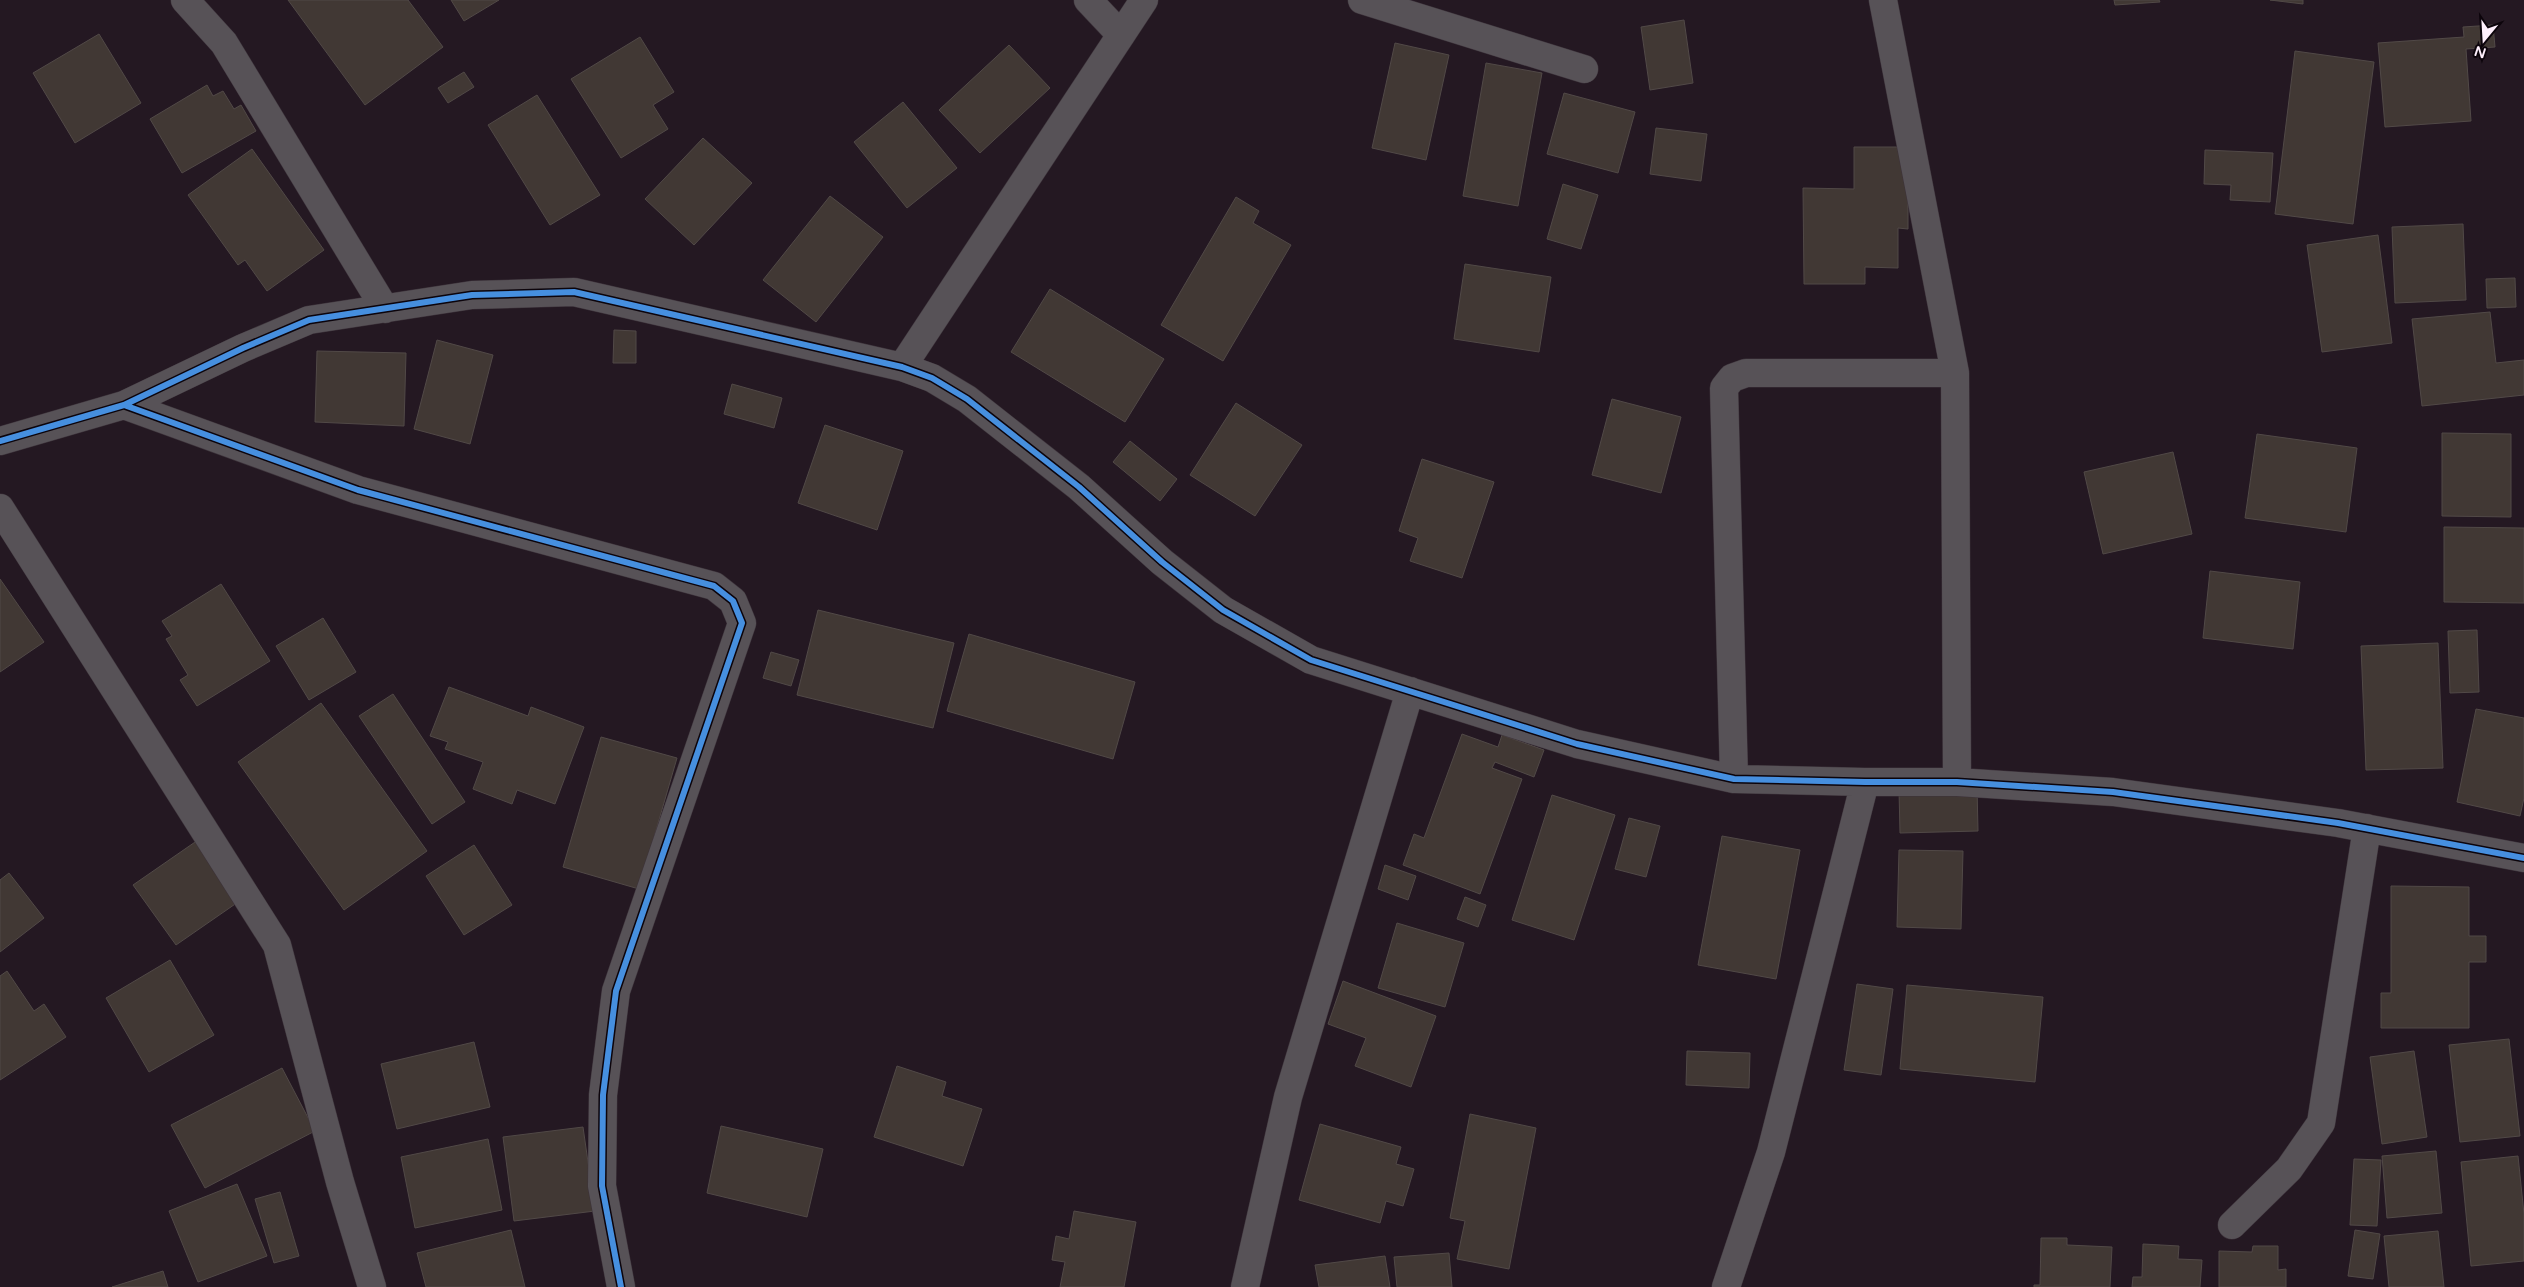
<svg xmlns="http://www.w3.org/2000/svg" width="2524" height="1287" font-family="'Varela Round',sans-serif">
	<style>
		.building { fill: #413834; stroke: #514947 }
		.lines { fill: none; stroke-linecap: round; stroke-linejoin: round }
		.minor-casing { stroke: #3d333b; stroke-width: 29 }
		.minor { stroke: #575257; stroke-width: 28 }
		.cycleway-casing { stroke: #0c040b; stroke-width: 9 }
		.cycleway { stroke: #468fdf; stroke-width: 6 }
	</style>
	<rect width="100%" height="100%" fill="#241822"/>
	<!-- building -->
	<path class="building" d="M288 0H408L443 47 365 105Z
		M451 0H499L464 21Z
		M2114 0H2159L2160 2 2115 5Z
		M2270 0H2303V4Z
		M1684 20 1693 83 1650 90 1641 27Z
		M2493 25 2495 47 2466 49 2471 121 2385 127 2378 43 2464 37 2463 27Z
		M99 34 141 103 75 143 33 73Z
		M640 37 674 92 653 105 668 129 621 158 571 79Z
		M1395 43 1449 55 1426 160 1372 148Z
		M1009 45 1050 88 980 153 939 110Z
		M2295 51 2374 62 2353 224 2275 214Z
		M1486 63 1542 73 1518 206 1463 196Z
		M464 72 474 87 448 103 438 88Z
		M207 85 213 96 223 91 234 109 241 105 256 131 182 173 150 119Z
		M1564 93 1635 112 1618 173 1547 154Z
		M537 95 600 195 550 225 488 125Z
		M903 102 957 168 907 208 854 142Z
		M1656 128 1707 134 1701 181 1650 174Z
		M703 138 752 183 694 245 645 199Z
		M1854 147H1908V229L1898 228V268L1865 267V284H1804L1803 188 1854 189Z
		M252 149 324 250 267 291 245 260 238 265 188 195Z
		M2205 150 2273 153 2270 202 2230 200 2231 185 2204 184Z
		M1563 184 1598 195 1581 249 1547 239Z
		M830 196 883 237 816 322 763 280Z
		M1236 197 1259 211 1253 223 1291 245 1223 361 1161 325Z
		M2463 224 2466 300 2395 303 2392 227Z
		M2378 235 2392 343 2322 352 2307 245Z
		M1465 264 1551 277 1539 352 1454 339Z
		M2515 278 2516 307 2487 308 2486 279Z
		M1050 289 1164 359 1125 422 1011 352Z
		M2490 312 2496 363 2524 360V395L2422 406 2412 319Z
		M614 330 636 331V363H613Z
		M437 340 493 355 470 444 414 429Z
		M317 351 406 353 404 426 315 422Z
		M732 384 782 398 774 428 724 414Z
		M1612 399 1681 417 1661 493 1592 475Z
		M1236 403 1302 445 1255 516 1190 475Z
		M825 425 903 451 877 530 798 503Z
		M2442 433 2511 434V517L2442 516Z
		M2257 434 2357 448 2346 532 2245 518Z
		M1130 441 1177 479 1160 501 1113 462Z
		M2173 452 2192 534 2103 554 2084 472Z
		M1422 459 1494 482 1462 578 1410 561 1418 538 1399 531Z
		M2444 527 2524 528V603L2444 602Z
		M2210 571 2300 582 2293 649 2203 638Z
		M0 579 44 642 0 672Z
		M221 584 270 661 197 706 180 680 188 675 166 639 172 636 162 621Z
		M818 610 954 643 933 728 797 695Z
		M323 618 356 672 309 700 276 646Z
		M2477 630 2479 692 2450 693 2448 631Z
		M969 634 1135 682 1113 759 947 711Z
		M2438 643 2443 768 2366 770 2361 646Z
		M771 652 799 660 791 686 763 678Z
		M449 687 528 716 531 707 584 727 555 804 517 790 512 804 473 789 483 762 445 749 448 742 430 736Z
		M393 694 465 802 432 824 359 716Z
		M321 703 427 851 344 910 238 762Z
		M2476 709 2524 718V798L2520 816 2457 802Z
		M1462 734 1498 747 1502 735 1544 750 1534 777 1495 762 1492 768 1522 779 1480 894 1403 865 1414 834 1424 838Z
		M601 737 677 758 639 889 563 867Z
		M1977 787 1978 831 1900 833 1899 790Z
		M1552 795 1615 815 1574 940 1512 920Z
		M1629 818 1660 826 1646 877 1615 869Z
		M1722 836 1800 850 1776 979 1698 965Z
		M198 840 241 900 176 945 133 885Z
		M474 845 512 905 464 935 426 876Z
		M1899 850 1963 851 1961 929 1897 927Z
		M1385 865 1416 876 1408 900 1378 889Z
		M9 873 44 918 0 952V880Z
		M2391 886 2469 887V936H2486V962H2469V1028H2381V993H2391Z
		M1465 897 1486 905 1478 927 1457 919Z
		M1397 923 1464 943 1445 1007 1378 988Z
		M170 960 214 1035 149 1072 106 998Z
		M7 971 34 1011 44 1004 66 1037 0 1080V976Z
		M1343 981 1436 1016 1411 1087 1355 1066 1366 1038 1328 1024Z
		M1857 984 1893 989 1881 1075 1844 1070Z
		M1907 985 2043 997 2035 1082 1900 1069Z
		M2509 1039 2520 1136 2460 1142 2449 1045Z
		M474 1042 490 1107 397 1129 381 1064Z
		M1687 1051 1750 1053 1749 1088 1686 1085Z
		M2414 1051 2427 1137 2382 1144 2370 1057Z
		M897 1066 946 1082 942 1096 982 1109 963 1166 874 1137Z
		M282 1068 315 1131 205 1188 171 1125Z
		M1470 1114 1536 1128 1509 1269 1457 1259 1465 1221 1450 1218Z
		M1320 1124 1401 1147 1396 1164 1414 1169 1403 1206 1386 1201 1380 1223 1299 1200Z
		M721 1126 823 1149 807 1217 707 1193Z
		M583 1127 595 1211 514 1221 503 1137Z
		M488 1139 502 1210 415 1228 401 1157Z
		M2436 1151 2442 1213 2387 1218 2382 1156Z
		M2518 1156 2524 1214V1261L2471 1266 2461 1162Z
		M2354 1159 2381 1160 2377 1226 2350 1225Z
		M237 1184 267 1256 198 1282 169 1211Z
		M280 1192 299 1256 274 1263 255 1199Z
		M1074 1211 1136 1222 1124 1287H1060L1065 1262 1052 1260 1056 1236 1069 1239Z
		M511 1230 525 1287H426L417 1253Z
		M2355 1230 2380 1234 2373 1279 2348 1276Z
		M2438 1231 2444 1287H2389L2384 1236Z
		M2041 1238H2067V1245L2112 1247 2110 1287H2034V1285H2040Z
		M2143 1244 2179 1246 2178 1259 2202 1260 2200 1287H2132L2133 1277H2142Z
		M2253 1246H2278V1270L2286 1269V1287H2219V1251L2252 1252Z
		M1449 1253 1452 1287H1397L1394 1257Z
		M1385 1256 1390 1287H1319L1315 1265Z
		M163 1271 168 1287H112Z"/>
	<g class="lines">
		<defs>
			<path id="minor" d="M185 0 224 43 385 309
				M1088 0 1121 35
				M1362 0 1584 69
				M1883 0 1955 373 1957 782
				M902 367 1144 0
				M124 405 358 490 714 586 733 601 742 623 616 991 603 1095 602 1186 621 1287
				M0 441 124 405 243 348 309 320 472 295 574 292 902 367 932 378 967 399 1079 487 1162 562 1223 610 1311 660 1577 744 1734 779 1865 782H1957L2113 792 2338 823 2524 858
				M0 508 277 945 340 1182 372 1287
				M1734 779 1724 388 1732 378 1746 373H1955
				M2232 1225 2289 1169 2321 1123 2367 828
				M1245 1287 1288 1097 1410 691
				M1726 1287 1771 1152 1865 782"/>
		</defs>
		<!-- minor casing -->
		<use href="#minor" class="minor-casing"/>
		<!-- minor -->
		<use href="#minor" class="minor"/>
		<defs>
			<path id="cycleway" d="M124 405 358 490 714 586 733 601 742 623 616 991 603 1095 602 1186 621 1287
				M0 441 124 405 243 348 309 320 472 295 574 292 902 367 932 378 967 399 1079 487 1162 562 1223 610 1311 660 1577 744 1734 779 1865 782H1957L2113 792 2338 823 2524 858"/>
		</defs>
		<!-- cycleway casing -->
		<use href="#cycleway" class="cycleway-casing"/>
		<!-- cycleway -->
		<use href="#cycleway" class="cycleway"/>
	</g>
	<!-- north arrow -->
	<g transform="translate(2484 40) rotate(198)" stroke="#0c040b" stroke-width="4" paint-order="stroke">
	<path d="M0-4L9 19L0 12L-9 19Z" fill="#feeffc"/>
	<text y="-8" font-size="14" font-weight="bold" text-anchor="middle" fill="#feeffc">N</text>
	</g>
</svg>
